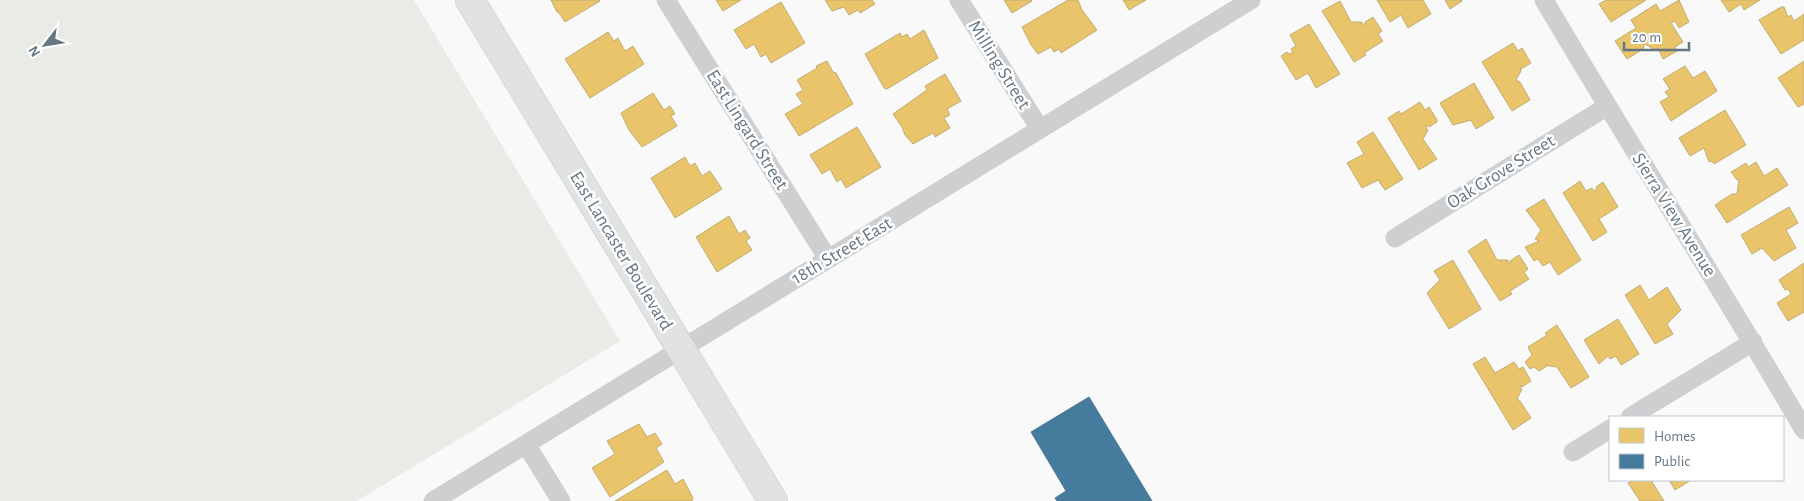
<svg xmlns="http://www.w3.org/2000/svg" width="1804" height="501" font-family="'Alegreya Sans',sans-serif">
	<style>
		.green { fill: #e8ebe6 }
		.homes { fill: #e9c46a; stroke: #c1ad72 }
		.public { fill: #457b9d; stroke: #4f7a95 }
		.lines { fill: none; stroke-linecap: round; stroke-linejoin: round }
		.secondary-casing { stroke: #d5d6d7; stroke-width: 30 }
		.street { stroke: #cecfd0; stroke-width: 19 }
		.secondary { stroke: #e1e2e2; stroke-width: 28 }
		.labels { text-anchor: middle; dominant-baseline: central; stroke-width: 5; stroke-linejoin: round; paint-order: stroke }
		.street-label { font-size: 19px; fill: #657683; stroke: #fff }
	</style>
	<rect width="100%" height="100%" fill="#f9f9f9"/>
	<!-- green -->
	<path class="green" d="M0 0H414L620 341 357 501H0Z"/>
	<!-- homes -->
	<path class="homes" d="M551 0H599L600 1 565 22 559 13 557 12Z
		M716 0H741L723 11Z
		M825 0H872L875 4 860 13 858 10 849 15 844 7 832 11Z
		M1004 0H1031L1032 1 1012 13Z
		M1068 0H1078L1082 10 1097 30 1061 53 1059 49 1054 52 1051 47 1038 54 1031 45 1022 27Z
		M1123 0H1146L1129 10Z
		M1377 0H1423L1431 14 1408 28 1401 15 1390 22Z
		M1445 0H1461L1462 1 1450 9Z
		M1606 0H1646L1611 22 1599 4Z
		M1679 0 1689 22 1679 28 1675 21 1671 23 1683 42 1675 47 1677 51 1663 59 1658 48 1655 50 1645 44 1643 49 1627 59 1615 41 1636 28 1631 20 1656 4 1660 11Z
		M1721 0H1760L1744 10 1741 4 1729 12Z
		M1340 1 1351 22H1362V24H1366L1365 22 1373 17 1382 31 1378 34 1383 41 1364 53 1366 55 1354 62 1322 11Z
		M781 2 805 43 771 63 766 54 761 57 754 44 746 49 734 30Z
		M1781 7H1784L1788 17 1791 15 1794 21 1804 14V40L1781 54 1759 20Z
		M1309 24 1340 74 1316 88 1308 73 1296 80 1281 56 1287 52 1289 54 1293 52 1291 49 1296 46 1290 35Z
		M924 30 938 58 887 89 884 88 865 54 900 33 902 37 907 34 910 39Z
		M608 32 614 41 618 38 625 51 633 46 644 64 590 98 565 59Z
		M1513 43 1518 51 1522 48 1531 63 1521 69 1520 67 1521 71 1516 80 1520 82 1530 100 1512 111 1482 62Z
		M827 61 833 72 836 73 853 104 799 136 785 114 803 104 796 94 803 90 797 80 817 68 816 66Z
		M1804 61V104L1798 107 1778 78Z
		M1685 66 1693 78 1705 71 1717 91 1671 121 1660 102 1669 97 1665 92 1670 89 1663 79Z
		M945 74 961 101 947 109 950 115 944 118 950 128 935 137 933 133 913 144 905 135 902 127 893 114 927 90 925 86Z
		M1474 83 1494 118 1476 129 1471 120 1453 125 1440 103Z
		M653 93 664 110 670 106 675 114 671 116 677 126 642 147 629 130 621 113Z
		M1420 102 1425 110 1429 107 1437 120V122L1429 127 1427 125 1426 128 1428 130 1423 139 1437 159 1419 170 1388 118 1399 111 1401 114Z
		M1725 110 1746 145 1714 164 1712 161 1709 162 1704 148 1690 156 1679 138Z
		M857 127 881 167 846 188 841 179 837 182 830 169 822 174 810 155Z
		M1373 132 1403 179 1385 190 1378 180 1362 188 1347 163 1364 154 1357 142Z
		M685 157 690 166 695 163 702 176 710 171 722 189 675 218 651 178Z
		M1756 162 1764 176 1777 168 1788 185 1727 223 1715 205 1732 194H1737L1739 179 1737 180 1731 172 1746 163 1748 167Z
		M1580 181 1586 191 1592 188 1594 191 1597 189 1596 187 1603 182 1618 207 1599 219 1607 232 1593 241 1563 193Z
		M1544 199 1581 260 1558 275 1550 262 1543 266 1538 259 1534 261 1525 247 1537 242 1538 240 1535 239 1541 230 1526 210Z
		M1789 207 1798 223 1786 230 1796 248 1774 261 1762 248 1752 254 1741 235Z
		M729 216 739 234 745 230 750 238 746 241 752 250 717 272 696 237Z
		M1486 239 1497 260H1508V263H1511L1510 261 1519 255 1528 269 1524 272 1529 279 1510 291 1512 294 1500 301 1468 251Z
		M1453 260 1481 309 1449 329 1427 293 1440 280 1434 271Z
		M1804 263V312L1788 321 1777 303 1791 294 1788 289 1785 290 1779 280Z
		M1640 285 1649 300 1667 287 1681 310 1667 324 1673 334 1655 344 1625 295Z
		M1618 319 1639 354 1621 365 1616 356 1610 359 1608 356 1599 364 1584 340Z
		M1557 325 1589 377 1571 388 1557 367 1549 366 1546 364 1547 366 1539 371 1534 367 1530 369 1525 362 1532 355 1528 347 1547 335 1545 333Z
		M1485 357 1495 373 1514 362 1519 369 1523 367 1531 381 1522 387 1521 385 1520 388 1522 389 1517 399 1520 401 1531 418 1513 430 1473 364Z
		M639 424 647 437 655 433 662 444 656 448 664 462 610 497 592 468 615 454 607 441Z
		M667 470 675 484 683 479 693 498 692 501H615Z
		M1633 480H1651L1664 501H1640L1628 483Z
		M1669 480H1691L1675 490Z"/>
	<!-- public -->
	<path class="public" d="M1089 397 1152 501H1057L1055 498 1066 491 1031 432Z"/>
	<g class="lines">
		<defs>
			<path id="secondary" d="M470 0 773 501"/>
		</defs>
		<!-- secondary casing -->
		<use href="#secondary" class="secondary-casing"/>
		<!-- street -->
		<path class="street" d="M666 0 828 259
			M959 0 1040 129
			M1544 0C1629 145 1720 285 1804 430
			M1395 238 1606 107
			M1630 417 1753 342
			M526 444 561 501
			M1573 452 1610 429
			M433 501 1251 0"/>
		<!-- secondary -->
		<use href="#secondary" class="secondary"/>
	</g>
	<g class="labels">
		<!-- street labels -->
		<g class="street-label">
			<text transform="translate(999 65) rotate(58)">Milling Street</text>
			<text transform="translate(747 130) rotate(58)">East Lingard Street</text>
			<text transform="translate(1501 172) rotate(-32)">Oak Grove Street</text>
			<text transform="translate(1674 215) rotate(58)">Sierra View Avenue</text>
			<text transform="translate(621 251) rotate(59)">East Lancaster Boulevard</text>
			<text transform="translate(842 251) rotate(-31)">18th Street East</text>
		</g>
	</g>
	<!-- legend -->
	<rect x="1609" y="416" width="175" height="65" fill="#ffffff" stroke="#c1c8cd"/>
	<rect x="1619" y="428" width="25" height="15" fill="#e9c46a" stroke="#c1c8cd"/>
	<text x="1654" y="441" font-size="15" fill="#657683">Homes</text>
	<rect x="1619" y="454" width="25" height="15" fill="#457b9d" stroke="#c1c8cd"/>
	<text x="1654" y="466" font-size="15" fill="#657683">Public</text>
	<!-- north arrow -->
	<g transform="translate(45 45) rotate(239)" stroke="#ffffff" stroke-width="4" paint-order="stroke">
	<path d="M0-4L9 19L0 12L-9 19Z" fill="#657683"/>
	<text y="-8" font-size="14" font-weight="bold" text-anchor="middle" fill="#657683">N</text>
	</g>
	<!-- scale -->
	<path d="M1624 42v8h65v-8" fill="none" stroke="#657683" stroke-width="2.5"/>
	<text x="1632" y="42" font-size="15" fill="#657683" stroke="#ffffff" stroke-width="4" paint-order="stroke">20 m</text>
</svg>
